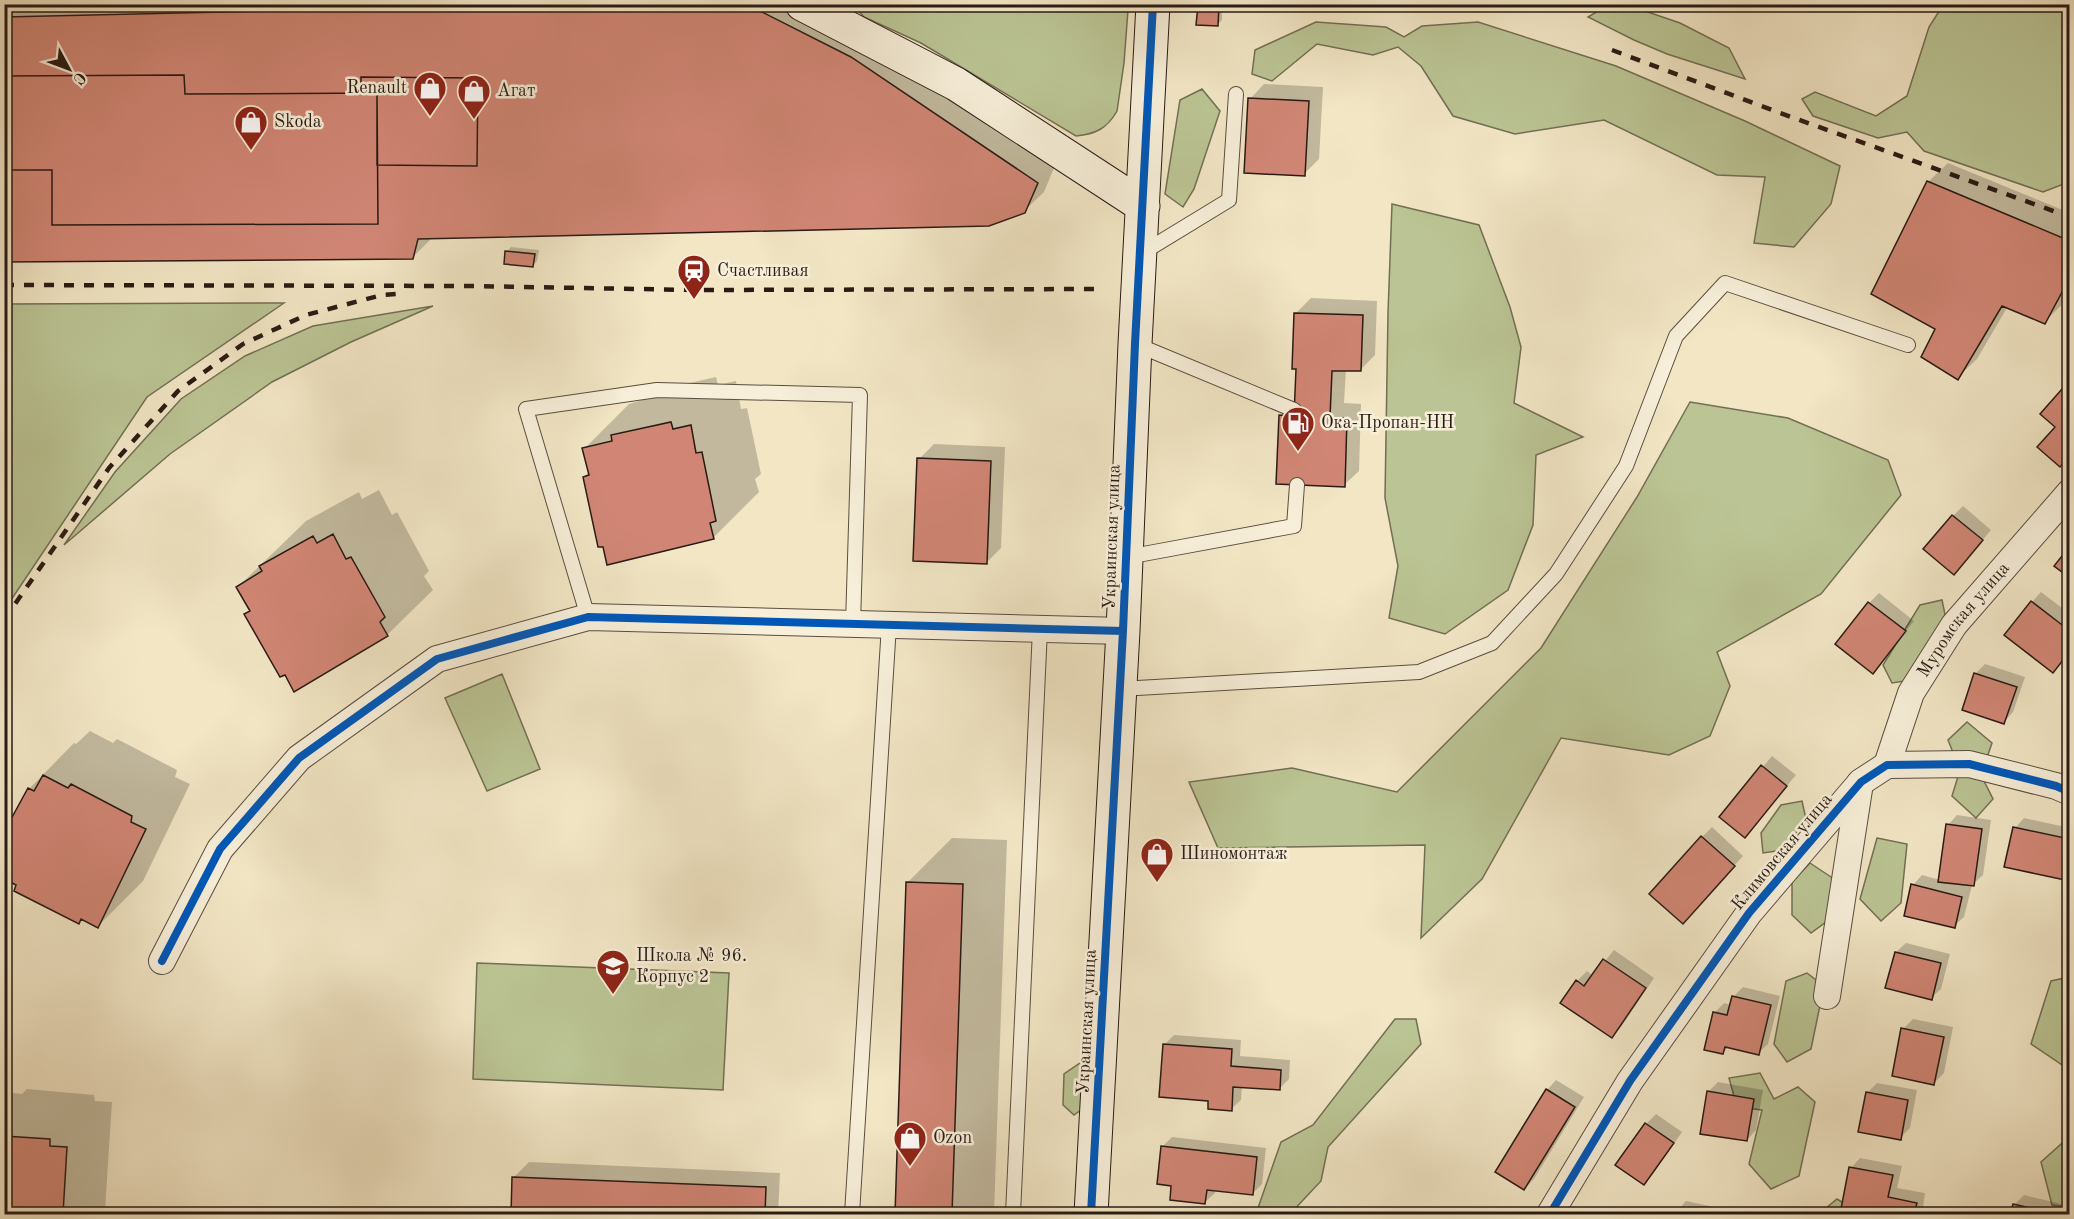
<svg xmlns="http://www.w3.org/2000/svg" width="2074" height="1219" font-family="'Old Standard TT',serif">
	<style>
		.green { fill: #bbc494; stroke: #726f54; stroke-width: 1.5 }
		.shadow { fill: #0003 }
		.building { fill: #d18675; stroke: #291a14; stroke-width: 1.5 }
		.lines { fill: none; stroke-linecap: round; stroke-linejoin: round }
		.lane-casing { stroke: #5b4d40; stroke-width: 16 }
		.street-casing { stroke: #5b4d40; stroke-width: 28 }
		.secondary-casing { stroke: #291a14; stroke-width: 35 }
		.lane { stroke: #f7efd9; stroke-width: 14 }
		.street { stroke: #f7efd9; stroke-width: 26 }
		.secondary { stroke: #f7efd9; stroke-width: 33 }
		.rail { stroke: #291a14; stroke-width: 4.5; stroke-dasharray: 10 10; stroke-linecap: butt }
		.cycleway-casing { stroke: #f7efd9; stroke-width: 11 }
		.cycleway { stroke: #0057b8; stroke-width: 8 }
		.labels { text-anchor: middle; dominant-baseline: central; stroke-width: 5; stroke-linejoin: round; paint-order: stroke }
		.poi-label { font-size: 18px; fill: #291a14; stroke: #f7efd9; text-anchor: start }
		.street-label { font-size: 18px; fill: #291a14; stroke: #f7efd9 }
	</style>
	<rect width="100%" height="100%" fill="#f2e6c5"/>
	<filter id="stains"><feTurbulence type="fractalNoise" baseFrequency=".00333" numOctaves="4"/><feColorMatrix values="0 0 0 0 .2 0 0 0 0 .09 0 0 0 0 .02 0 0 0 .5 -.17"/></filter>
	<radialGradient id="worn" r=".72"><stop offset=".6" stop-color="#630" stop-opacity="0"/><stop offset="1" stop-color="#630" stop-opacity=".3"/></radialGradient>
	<!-- green -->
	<path class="green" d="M1089 4 1128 10 1124 63 1117 111C1107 129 1095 134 1076 136L921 43 864 17 854 6Z
		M1608 5 1642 10 1680 23 1729 48 1745 79 1667 54 1634 40 1588 17Z
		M1943 5H2069V182L2043 192 1924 151 1907 132 1878 138 1813 116 1802 99 1815 92 1876 116 1907 96 1929 27Z
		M1316 22 1386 27 1404 37 1422 26 1478 22 1616 66 1745 121 1840 166 1831 204 1794 247 1754 243 1765 177 1717 175 1604 120 1515 134 1453 116 1421 66 1398 47 1373 55 1317 44 1272 81 1252 74 1255 50Z
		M1202 89 1220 111 1194 189 1183 207 1165 194 1180 100Z
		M1392 204 1479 225 1510 307 1521 347 1514 403 1583 437 1536 455 1533 525 1508 590 1445 634 1389 618 1398 566 1385 498 1388 313Z
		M284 303 147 397 5 609V304Z
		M433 306 351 342 272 382 170 454 64 545 115 472 181 399 245 356 313 326Z
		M1690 402 1788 418 1888 460 1901 495 1821 594 1717 652 1730 686 1710 736 1669 755 1561 738 1482 879 1421 938 1425 845 1218 848 1189 782 1292 768 1397 792 1541 648 1637 497Z
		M1942 600 1947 624 1911 680 1892 683 1883 665 1920 605Z
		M502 674 540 769 487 791 445 698Z
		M1967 722 1992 743 1981 775 1993 799 1976 818 1952 796 1960 770 1948 740Z
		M1802 801 1806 819 1783 850 1763 853 1761 833 1781 805Z
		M1877 838 1907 844 1901 903 1881 921 1860 899Z
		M1810 863 1837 881 1830 919 1811 933 1792 915V882Z
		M477 963 729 973 723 1090 473 1079Z
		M1807 973 1824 986 1811 1049 1787 1062 1774 1044 1786 981Z
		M2069 977H2070L2069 1082 2065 1067 2031 1044 2051 981Z
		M1395 1019H1416L1421 1044 1328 1147 1321 1181 1290 1214H1279L1258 1208 1281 1142 1313 1125Z
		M1080 1063 1092 1076 1089 1104 1074 1115 1063 1105 1064 1074Z
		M1760 1073 1774 1099 1798 1087 1815 1102 1799 1176 1771 1189 1749 1164 1762 1110 1737 1107 1729 1078Z
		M2069 1137V1207L2052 1205 2041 1162Z
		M1837 1199 1861 1214H1819Z"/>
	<!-- shadow -->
	<path class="shadow" d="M4 4H804L1056 163 1044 192 1024 211 432 238 412 258 4 261Z
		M1200 4H1222V20L1217 25 1199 6Z
		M1264 84 1323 87 1319 159 1304 174 1250 99Z
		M1948 163 2070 213V292L2064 303 2044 322 2008 306 1977 359 1957 378 1937 329 1928 182Z
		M511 247 539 250 537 261 533 265 507 251Z
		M1311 298 1377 301 1375 355 1360 370 1346 369 1344 403 1361 404 1359 471 1344 485 1280 416 1295 401 1297 368 1296 313Z
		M716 377 718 385 736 381 741 409 747 408 761 474 755 479 759 492 713 538 584 477 589 472 584 449 629 404 649 398 658 390Z
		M934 444 1005 447 1001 548 986 563 919 459Z
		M379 490 392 515 397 512 429 571 424 576 433 590 387 635 285 673 246 615 251 610 238 587 306 521 359 492 362 499Z
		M1963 506 1991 530 1963 563 1953 516Z
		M2041 592 2070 614V652L2053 671 2032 602Z
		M1879 593 1914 621 1873 672 1869 603Z
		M1985 664 2025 677 2013 712 2004 722 1964 709 1976 673Z
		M90 731 113 743 117 739 177 770 175 777 190 784 143 881 98 926 82 918 78 922 29 789 74 743 76 744Z
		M1772 756 1796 775 1745 836 1721 817Z
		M1957 815 1991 820 1983 875 1972 885 1964 917 1954 926 1913 885 1922 875 1940 880 1948 825Z
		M2024 818 2070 828V880L2015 828Z
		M1712 827 1743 856 1692 912 1702 837Z
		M952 838 1007 840 994 1214H896L908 882Z
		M1906 943 1950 954 1941 989 1931 998 1896 952Z
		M1614 950 1654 978 1621 1027 1612 1036 1562 1003 1577 981 1587 971 1593 976Z
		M1743 987 1780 996 1768 1044 1758 1053 1729 1046 1723 1053 1714 1013 1724 1003 1731 1005 1733 997Z
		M1913 1019 1953 1027 1944 1073 1934 1083 1903 1029Z
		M1174 1035 1241 1040 1240 1056 1290 1060 1289 1079 1279 1089 1242 1086 1241 1100 1231 1109 1210 1100 1165 1044Z
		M1556 1080 1584 1097 1534 1179 1524 1189 1547 1090Z
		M1718 1082 1763 1090 1756 1130 1747 1140 1708 1092Z
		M1877 1083 1917 1090 1910 1128 1900 1138 1867 1093Z
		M27 1089 94 1095 95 1101 112 1102 105 1210 101 1214H4V1092L22 1094Z
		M1656 1114 1682 1132 1653 1174 1644 1183 1617 1165 1646 1124Z
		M1172 1137 1266 1148 1262 1184 1252 1194 1215 1189V1193L1205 1202 1173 1184 1163 1146Z
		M1860 1158 1902 1166 1897 1188 1925 1193 1922 1214H1841L1851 1168Z
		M529 1162 780 1173 778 1214H512L514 1177Z
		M2024 1195 2070 1206V1214H2012L2014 1205Z
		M1686 1201 1747 1214H1676L1677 1211Z
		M1475 1207 1488 1214H1467Z"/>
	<!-- building -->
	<path class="building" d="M1198 5 1219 6 1218 26 1196 25Z
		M307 10H758L851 57 1038 183 1025 213 989 226 418 239 413 259 4 262V17Z
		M184 75 185 94 377 93 378 224 52 225V170H4V76Z
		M361 77 478 78 477 166 377 165V93H361Z
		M1248 98 1309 101 1305 176 1244 173Z
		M1927 181 2070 241V277L2045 324 2002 306 1958 380 1921 357 1935 329 1871 294Z
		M505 251 535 254 533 267 504 264Z
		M1294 313 1363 315 1361 371H1332L1330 417 1347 418 1345 487 1276 484 1279 415 1294 416 1296 369H1292Z
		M2070 380V456L2060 467 2037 447 2055 427 2040 414Z
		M671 422 673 429 691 425 696 453 702 452 716 521 710 523 714 539 607 565 603 547H598L583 477 589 475 582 448 612 441 611 435Z
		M917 458 991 461 987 564 913 561Z
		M1952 515 1983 540 1954 575 1923 549Z
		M333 534 346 559 351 557 385 617 380 622 388 636 294 692 285 675 280 677 244 614 250 611 236 587 262 571 259 566 313 536 317 543Z
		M2070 546V578L2054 566Z
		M2031 601 2070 631V651L2053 673 2004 635Z
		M1868 602 1906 631 1873 674 1835 644Z
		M1974 673 2017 687 2004 724 1962 710Z
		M1761 765 1787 786 1745 838 1719 817Z
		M43 775 68 788 71 784 132 816 131 822 146 829 98 928 81 919 79 924 14 891 16 885 4 879V832L28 788 34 791Z
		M1946 824 1982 829 1974 886 1938 882Z
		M2013 827 2070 839V881L2004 867Z
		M1701 836 1735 866 1683 924 1649 894Z
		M906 882 963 884 952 1214H895Z
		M1911 884 1962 897 1955 928 1904 916Z
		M1895 952 1941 963 1932 1000 1885 988Z
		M1603 959 1646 988 1612 1038 1560 1003 1576 980 1584 986Z
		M1732 996 1771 1005 1759 1055 1725 1047 1723 1054 1704 1050 1713 1012 1727 1015Z
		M1901 1028 1944 1037 1934 1085 1892 1076Z
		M1163 1044 1232 1049 1231 1066 1281 1070 1280 1090 1233 1087 1232 1111 1208 1109V1101L1159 1097Z
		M1546 1089 1575 1107 1524 1190 1495 1172Z
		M1707 1091 1754 1099 1747 1141 1700 1134Z
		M1866 1092 1908 1100 1901 1140 1858 1132Z
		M1645 1123 1674 1143 1644 1185 1615 1165Z
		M4 1136 50 1139V1146L67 1147 63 1214H4Z
		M1161 1146 1257 1157 1253 1195 1207 1190 1205 1204 1170 1200 1171 1186 1157 1184Z
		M1849 1167 1893 1175 1888 1197 1917 1203 1914 1214H1840Z
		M512 1177 766 1187 765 1214H511Z
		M2013 1204 2058 1214H2010Z
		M1675 1210 1695 1214H1674Z"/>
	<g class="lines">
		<defs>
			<path id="lane" d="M1142 253 1229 200 1236 94
				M1135 344 1294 410
				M1127 557 1294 526 1297 485
				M588 617 526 409 657 390 860 395 853 624
				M1120 689 1419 672 1492 643 1556 574 1626 466 1676 336 1725 283 1908 345
				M852 1214 889 625
				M1013 1214 1040 629"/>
			<g id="street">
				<path id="s1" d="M1887 765 1911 693 1954 625 2070 492"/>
				<path d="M162 961 220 849 299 758 437 659 588 617 1123 631"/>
				<path d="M1827 996 1860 783"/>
				<path d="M1550 1214 1630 1081 1749 913 1861 782 1887 765 1969 764 2056 786 2070 792"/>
			</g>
			<path id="secondary" d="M802 4 956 84 1143 206
				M1091 1214 1123 631 1135 344 1153 4"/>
		</defs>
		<!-- lane casing -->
		<use href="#lane" class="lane-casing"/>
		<!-- street casing -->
		<use href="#street" class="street-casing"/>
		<!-- secondary casing -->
		<use href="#secondary" class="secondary-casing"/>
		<!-- lane -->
		<use href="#lane" class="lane"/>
		<!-- street -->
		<use href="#street" class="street"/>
		<!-- secondary -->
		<use href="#secondary" class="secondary"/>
		<!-- rail -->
		<path class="rail" d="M1612 50 1780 113 2070 217
			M4 285 470 286 695 290 1096 289
			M4 620 109 468 178 391 243 344 306 315 382 295 396 294"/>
		<defs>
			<path id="cycleway" d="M162 961 220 849 299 758 437 659 588 617 1123 631
				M1091 1214 1123 631 1135 344 1153 4
				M1550 1214 1630 1081 1749 913 1861 782 1887 765 1969 764 2056 786 2070 792"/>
		</defs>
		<!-- cycleway casing -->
		<use href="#cycleway" class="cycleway-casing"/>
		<!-- cycleway -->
		<use href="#cycleway" class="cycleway"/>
	</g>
	<!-- icons -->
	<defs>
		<symbol id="shop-pin" viewBox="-11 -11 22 30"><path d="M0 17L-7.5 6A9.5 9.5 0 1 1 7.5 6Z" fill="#8f2418" stroke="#f7efd9"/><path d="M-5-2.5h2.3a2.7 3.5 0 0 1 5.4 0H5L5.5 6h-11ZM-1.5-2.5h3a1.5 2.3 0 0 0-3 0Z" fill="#fff"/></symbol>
		<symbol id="station-pin" viewBox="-11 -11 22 30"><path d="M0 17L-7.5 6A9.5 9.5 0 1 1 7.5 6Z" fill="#8f2418" stroke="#f7efd9"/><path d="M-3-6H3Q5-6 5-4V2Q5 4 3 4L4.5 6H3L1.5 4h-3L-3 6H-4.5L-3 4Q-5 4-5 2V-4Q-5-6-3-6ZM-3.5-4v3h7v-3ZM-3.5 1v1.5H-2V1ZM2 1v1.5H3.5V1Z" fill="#fff"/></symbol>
		<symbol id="fuel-pin" viewBox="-11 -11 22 30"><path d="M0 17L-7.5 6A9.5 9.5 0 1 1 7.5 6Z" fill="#8f2418" stroke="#f7efd9"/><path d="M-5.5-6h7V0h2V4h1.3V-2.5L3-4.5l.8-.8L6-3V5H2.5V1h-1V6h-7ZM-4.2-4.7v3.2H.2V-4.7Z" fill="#fff"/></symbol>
		<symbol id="school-pin" viewBox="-11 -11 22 30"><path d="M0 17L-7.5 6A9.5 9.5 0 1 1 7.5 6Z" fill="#8f2418" stroke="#f7efd9"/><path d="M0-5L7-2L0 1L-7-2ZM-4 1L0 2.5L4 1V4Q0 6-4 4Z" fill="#fff"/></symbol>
	</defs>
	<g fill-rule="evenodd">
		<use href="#shop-pin" x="411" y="69" width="38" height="52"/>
		<use href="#shop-pin" x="455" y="72" width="38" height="52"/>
		<use href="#shop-pin" x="232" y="103" width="38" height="52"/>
		<use href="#station-pin" x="675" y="252" width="38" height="52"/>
		<use href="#fuel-pin" x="1279" y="404" width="38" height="52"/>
		<use href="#shop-pin" x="1138" y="835" width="38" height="52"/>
		<use href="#school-pin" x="594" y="947" width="38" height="52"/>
		<use href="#shop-pin" x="891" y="1119" width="38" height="52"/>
	</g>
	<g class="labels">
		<!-- poi labels -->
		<g class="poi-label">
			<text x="407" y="88" text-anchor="end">Renault</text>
			<text x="497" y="91">Агат</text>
			<text x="274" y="122">Skoda</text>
			<text x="717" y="271">Счастливая</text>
			<text x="1321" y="423">Ока-Пропан-НН</text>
			<text x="1180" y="854">Шиномонтаж</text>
			<text x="636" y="956">Школа № 96.<tspan x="636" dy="21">Корпус 2</tspan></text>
			<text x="933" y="1138">Ozon</text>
		</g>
		<!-- street labels -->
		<g class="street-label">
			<text transform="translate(1112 537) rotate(-88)">Украинская улица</text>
			<text stroke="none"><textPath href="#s1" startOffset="166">Муромская улица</textPath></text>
			<text transform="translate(1782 852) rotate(-50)">Климовская улица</text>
			<text transform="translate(1087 1022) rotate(-87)">Украинская улица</text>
		</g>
	</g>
	<!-- margin -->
	<rect width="2074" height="1219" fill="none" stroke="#f2e6c5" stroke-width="24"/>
	<rect x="6" y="6" width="2062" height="1207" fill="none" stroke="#291a14" stroke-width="3"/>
	<rect x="12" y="12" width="2050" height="1195" fill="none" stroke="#291a14" stroke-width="1.5"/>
	<!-- north arrow -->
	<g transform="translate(69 69) rotate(131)" stroke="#f7efd9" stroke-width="4.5" paint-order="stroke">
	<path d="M0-4.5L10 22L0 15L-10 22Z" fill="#291a14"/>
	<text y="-9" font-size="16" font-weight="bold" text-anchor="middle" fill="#291a14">С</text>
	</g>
	<rect width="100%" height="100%" filter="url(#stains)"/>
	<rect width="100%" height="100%" fill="url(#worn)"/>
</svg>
